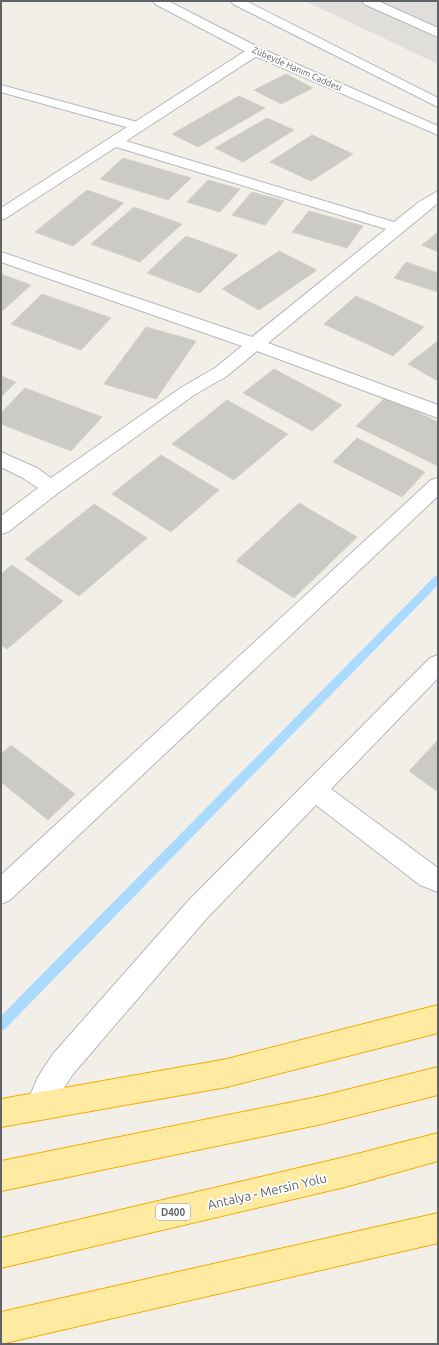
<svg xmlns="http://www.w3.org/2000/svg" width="439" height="1345" font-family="Ubuntu,sans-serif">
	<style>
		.industrial { fill: #e0deda }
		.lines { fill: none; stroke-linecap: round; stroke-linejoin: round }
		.stream { fill: #aadaff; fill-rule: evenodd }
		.building { fill: #cccac5; stroke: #d6d1c6 }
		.service-casing { stroke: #b5b8bc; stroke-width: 2 }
		.minor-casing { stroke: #b5b8bc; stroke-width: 2 }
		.secondary-casing { stroke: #b6babf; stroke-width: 2 }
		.trunk-casing { stroke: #f9ab00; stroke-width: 2 }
		.service { fill: #fff; fill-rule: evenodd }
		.minor { fill: #fff; fill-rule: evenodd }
		.secondary { fill: #fff; fill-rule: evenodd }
		.trunk { fill: #feeaa1; fill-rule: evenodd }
		.labels { text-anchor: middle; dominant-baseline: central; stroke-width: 3.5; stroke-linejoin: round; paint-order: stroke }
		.far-street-label { font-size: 9px; fill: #5f6368; stroke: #fff }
		.shield { fill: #fff; stroke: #8f9295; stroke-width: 1 }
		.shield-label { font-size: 10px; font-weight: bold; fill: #5f6368 }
		.near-street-label { font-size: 13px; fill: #5f6368; stroke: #fff }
	</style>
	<rect width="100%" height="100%" fill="#f1efe8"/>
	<!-- industrial -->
	<path class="industrial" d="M305 1H438V64Z"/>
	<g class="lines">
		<!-- stream -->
		<path class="stream" d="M438 575V585L5 1029 1 1031V1016L435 576Z"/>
	</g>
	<!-- building -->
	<path class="building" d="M286 74 313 88 281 104 254 90Z
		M239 96 265 108 198 147 172 134Z
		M267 118 294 130 243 162 215 148Z
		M312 135 353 154 311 181 270 162Z
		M123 158 191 178 168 200 100 179Z
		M208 180 240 189 220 212 187 202Z
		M87 190 124 203 73 246 35 232Z
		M252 192 284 201 265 225 232 215Z
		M134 207 182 224 140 262 91 244Z
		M309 211 363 226 347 248 292 232Z
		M438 232V252L422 245Z
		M186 236 238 255 200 293 147 273Z
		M279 251 317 270 259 310 222 289Z
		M406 262 438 273V292L394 278Z
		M1 274 31 285 1 312Z
		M42 294 111 318 81 350 11 324Z
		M356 296 424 327 393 356 324 324Z
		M146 327 196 341 156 399 104 384Z
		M438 341V381L408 364Z
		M274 369 342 405 312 431 243 393Z
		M1 376 16 382 1 397Z
		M25 388 102 417 71 451 1 424V413Z
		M386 397 438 422V466L356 426Z
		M227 400 288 434 234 480 172 444Z
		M357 438 425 472 402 497 333 462Z
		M161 455 219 490 171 532 112 494Z
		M299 503 357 537 294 598 236 561Z
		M94 504 147 538 79 596 25 559Z
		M12 565 63 601 7 649 1 645V574Z
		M438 740V792L409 771Z
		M11 745 75 794 48 820 1 782V754Z"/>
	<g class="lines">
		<defs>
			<path id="service" d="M1 85 141 123 143 126 137 130 1 92Z"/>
			<path id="minor" d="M362 1H378L438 28V37L364 4Z
				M255 47 261 51 260 54 126 141 394 222 419 202 438 191V203L268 343 438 405V418L257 351 227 376 194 395 58 493 8 532 1 534V516L38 488 23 478 1 467V452L37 468 51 478 182 387 215 368 242 346 1 262V252L252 337 386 229 116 147 6 218 1 220V208L250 48Z
				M438 478V496L10 900 1 904V875L431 480Z
				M438 655V678L331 789 438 868V892L420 885 316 805 207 918 73 1074 58 1097 50 1115 40 1119 30 1115 26 1105 38 1077 53 1054 189 900 430 658Z"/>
			<path id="secondary" d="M153 1H168L260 48 438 126V135L250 54 155 4Z
				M231 1H246L438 98V107L233 4Z"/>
			<path id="trunk" d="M438 1005V1033L227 1087 1 1127V1099L227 1059Z
				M438 1067V1095L322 1124 1 1191V1161L322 1096Z
				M438 1133V1161L345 1187 1 1268V1238L345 1157Z
				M438 1213V1243L1 1344V1312Z"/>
		</defs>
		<!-- service casing -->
		<use href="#service" class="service-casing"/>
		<!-- minor casing -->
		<use href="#minor" class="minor-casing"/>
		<!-- secondary casing -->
		<use href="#secondary" class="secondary-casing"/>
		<!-- trunk casing -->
		<use href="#trunk" class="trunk-casing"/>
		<!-- service -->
		<use href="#service" class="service"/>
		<!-- minor -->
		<use href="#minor" class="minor"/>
		<!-- secondary -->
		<use href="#secondary" class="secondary"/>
		<!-- trunk -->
		<use href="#trunk" class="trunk"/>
	</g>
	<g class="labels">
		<!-- far-street labels -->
		<g class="far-street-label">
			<text transform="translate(297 69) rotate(24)">Zübeyde Hanım Caddesi</text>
		</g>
		<!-- shield labels -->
		<rect class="shield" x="156" y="1204" width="34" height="16" rx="3"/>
		<g class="shield-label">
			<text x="173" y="1212">D400</text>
		</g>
		<!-- near-street labels -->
		<g class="near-street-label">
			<text transform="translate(267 1191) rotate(-13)">Antalya - Mersin Yolu</text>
		</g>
	</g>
	<!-- border -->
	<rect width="439" height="1345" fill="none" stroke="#5f6368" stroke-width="4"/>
</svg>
